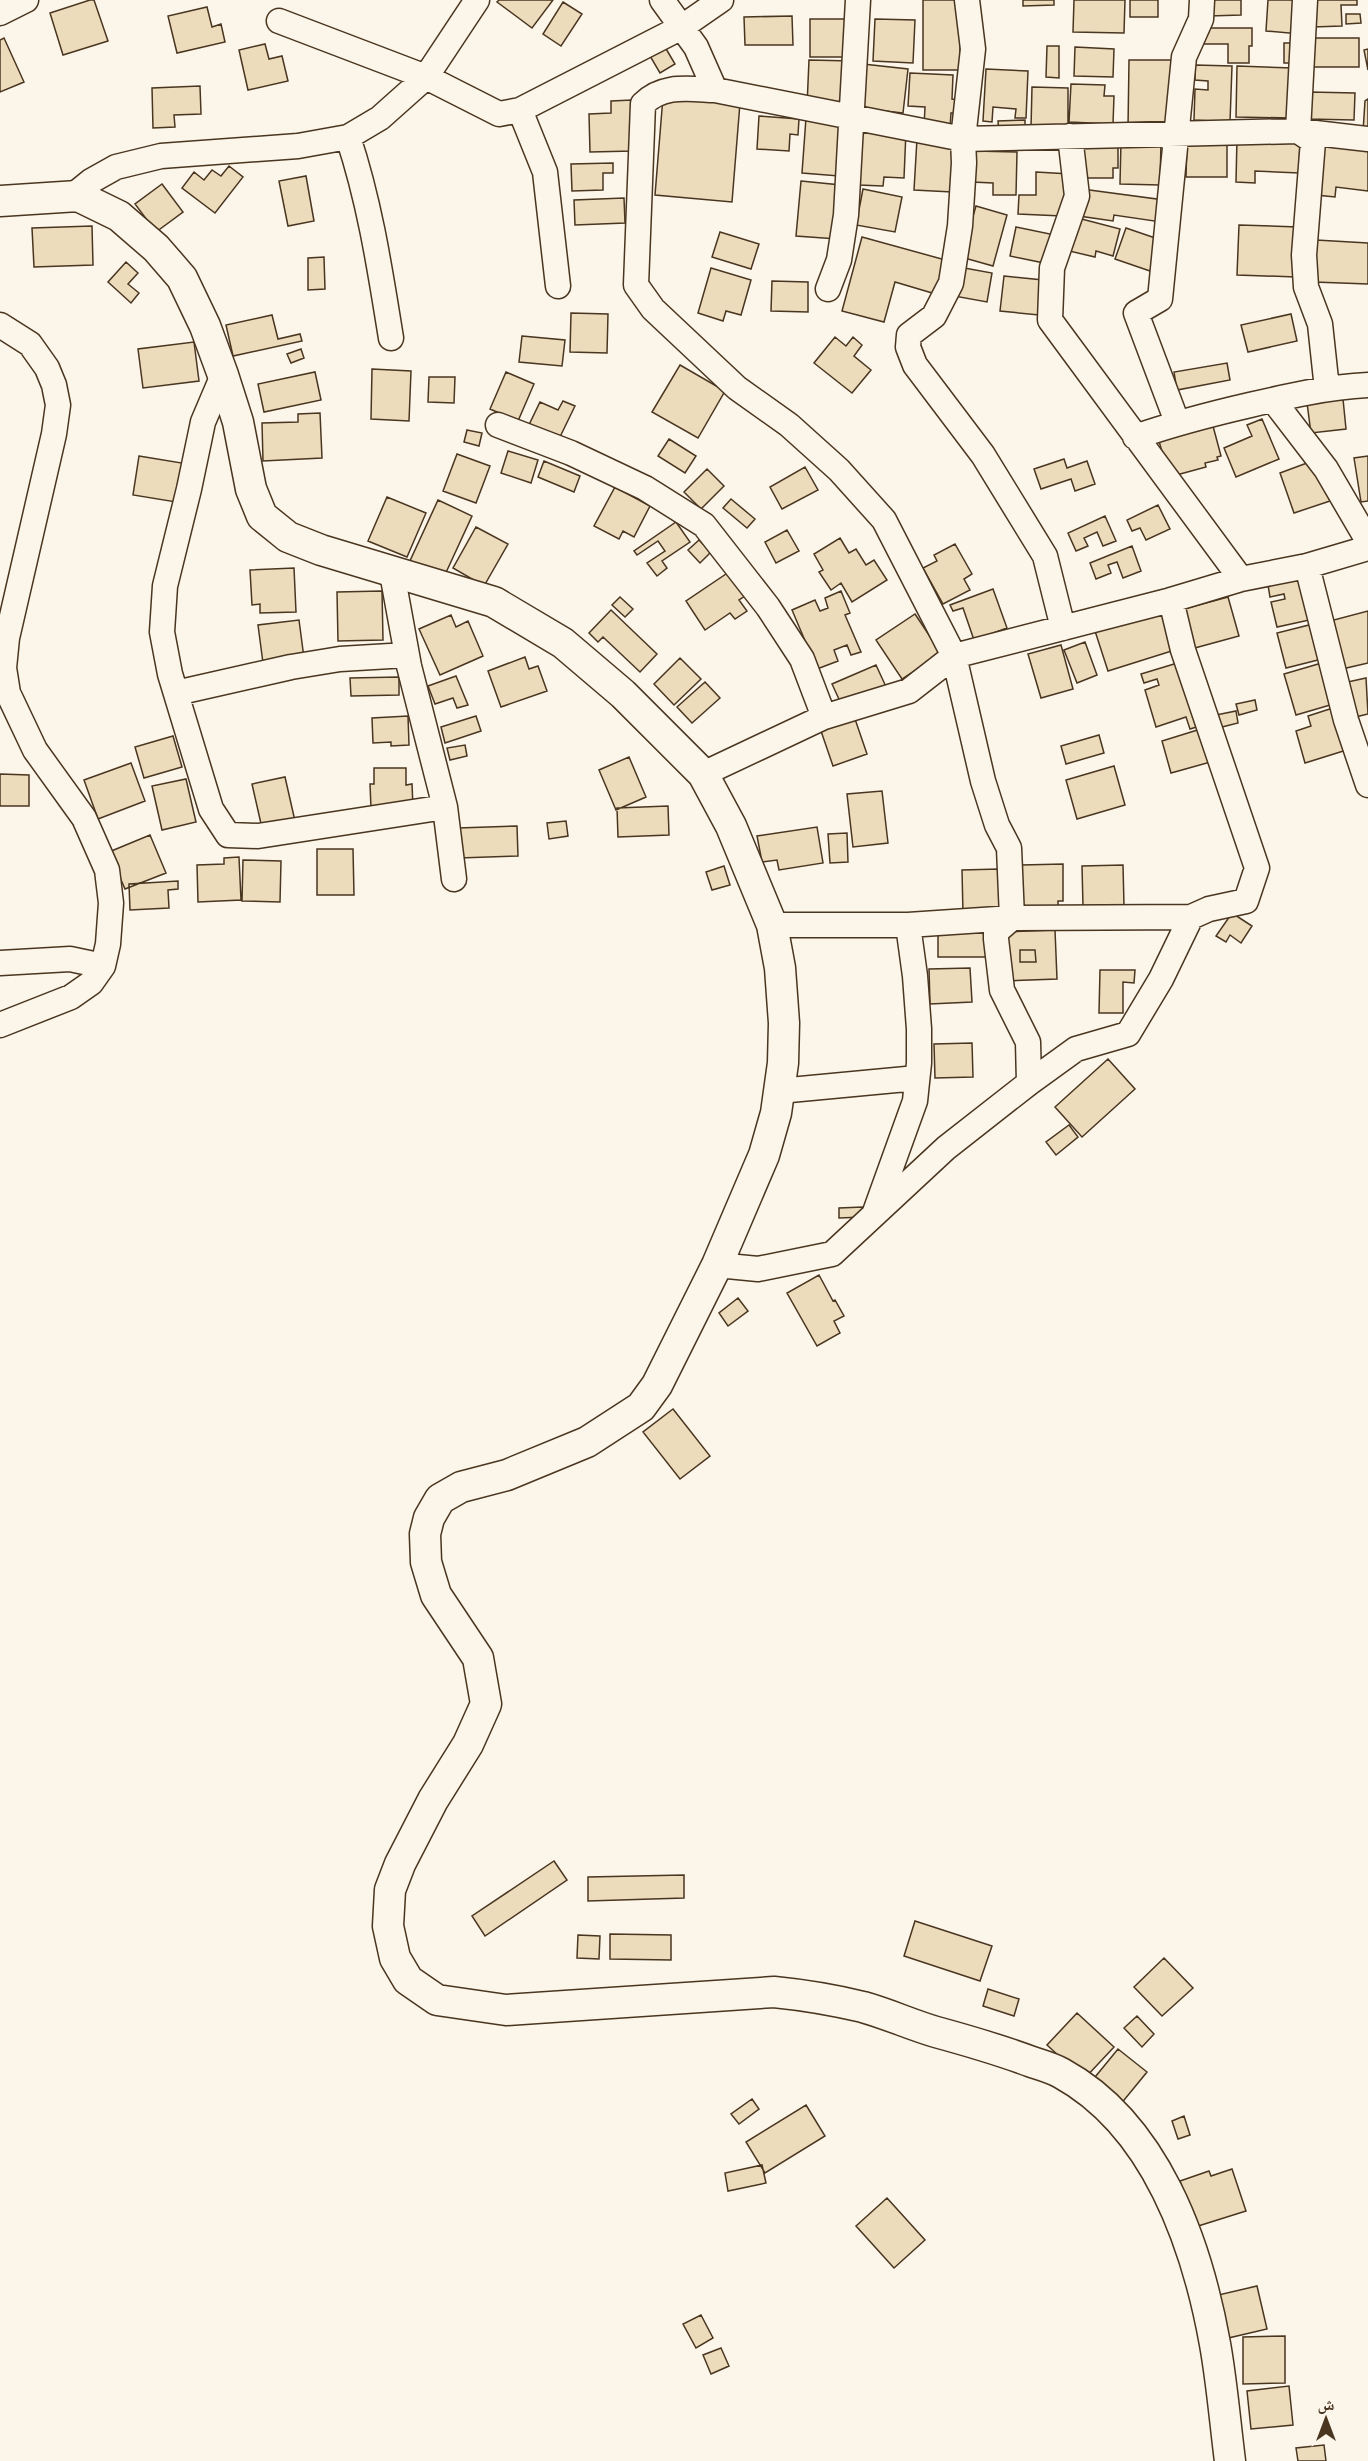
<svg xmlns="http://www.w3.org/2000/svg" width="1368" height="2461" font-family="Raleway,'Noto Naskh Arabic',sans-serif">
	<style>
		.building { fill: #ecdcbc; stroke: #4a3520; stroke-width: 1.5; fill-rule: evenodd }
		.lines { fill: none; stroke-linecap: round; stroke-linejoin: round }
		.minor-casing { stroke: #4a3520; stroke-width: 27 }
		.major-casing { stroke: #4a3520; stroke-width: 33 }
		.minor { stroke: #fbf6e9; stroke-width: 24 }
		.major { stroke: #fbf6e9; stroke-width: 30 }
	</style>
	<rect width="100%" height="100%" fill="#fbf6e9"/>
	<!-- building -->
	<path class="building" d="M90 0H94L108 41 63 55 50 13Z
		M499 0H553L532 28 497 2Z
		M923 0H960V70H923Z
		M1023 0H1054V5L1023 6Z
		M1074 0H1125L1124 33 1073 32Z
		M1130 0H1158V17H1130Z
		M1209 0H1241V15L1209 16Z
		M1268 0H1302L1300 34 1266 31Z
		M1311 0H1357V5H1341L1342 26 1312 27Z
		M563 2 582 14 561 46 543 34Z
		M207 7 212 27 221 24 225 42 177 53 168 16Z
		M1346 14H1360L1361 23 1346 24Z
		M792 16 793 45H745L744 17Z
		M810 19H853V57H810Z
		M875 19 915 20 913 63 873 61Z
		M1204 28H1252V46H1249V63H1228V44H1204Z
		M4 38 24 82 0 92V40Z
		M1313 38H1359V67H1313Z
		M1284 43H1297L1296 63H1284Z
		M265 44 269 59 282 56 288 81 248 90 239 50Z
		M1047 46H1059V78L1046 77Z
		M665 47 675 64 660 73 650 56Z
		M1075 47 1114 49 1113 77 1074 76Z
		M1368 49V70L1364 50Z
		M809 60 852 61 850 107 807 106Z
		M1129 60H1174V128H1128Z
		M863 64 908 69 903 113 858 108Z
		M1195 65 1232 66 1230 122 1194 120 1195 89 1208 90V81L1195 80Z
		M1237 66 1292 68 1291 118 1236 117Z
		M986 69 1028 71 1026 118H1015L1016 109 993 107 992 122 983 121Z
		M910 73 953 75 952 99 960 100V113H951L950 128 924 127 925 107 908 106Z
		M1071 84 1105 85 1104 96H1114L1113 124 1069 122Z
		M200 86 201 114 174 115 175 127 153 128 152 88Z
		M1032 87 1068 88V129L1031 128Z
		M1309 92 1355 93 1354 120 1308 119Z
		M663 97 740 103 732 202 655 195Z
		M1368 99V132H1363L1365 101Z
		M632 100 633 151 590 152 589 114 611 113V101Z
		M759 116 799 119 798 135 790 134 789 151 757 149Z
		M806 118 842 120 839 176 802 173Z
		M1025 120V133L999 134 998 121Z
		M861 129 906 131 904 178 884 177 883 186 859 185Z
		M1237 138 1300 140 1299 173 1255 171V183L1236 182Z
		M917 139 955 141 952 192 914 190Z
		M1075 139H1118V168H1113V178H1075Z
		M1187 140H1227V177H1186Z
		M1121 141 1161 142 1160 185 1120 184Z
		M1323 142 1368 148V191L1336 187 1335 197 1316 195Z
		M973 151 1017 152 1016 195H993V183L972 182Z
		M613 163V173H603V190L572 191 571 164Z
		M229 166 243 177 215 213 182 188 194 172 204 180 212 170 221 176Z
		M1036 172 1070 174 1069 204 1062 216 1018 214 1019 195H1036Z
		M306 176 314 221 288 226 279 181Z
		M801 181 841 185 837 239 796 236Z
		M162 184 183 212 156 232 135 204Z
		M863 189 902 197 895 232 856 225Z
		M1082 189 1164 200 1161 222 1114 215 1113 221 1079 216Z
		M624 198 625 223 575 225 574 200Z
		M976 206 1007 215 993 266 961 257Z
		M1074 217 1120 229 1113 256 1096 251 1095 257 1065 250Z
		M1239 225 1298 227 1296 277 1237 275Z
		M92 226 93 265 34 267 32 228Z
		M1016 227 1055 235 1049 264 1010 256Z
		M1126 228 1161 240 1150 271 1115 259Z
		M720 232 759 244 751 269 712 257Z
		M862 237 949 261 939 295 895 282 884 322 842 311Z
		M1316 240 1368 243V284L1314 282Z
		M324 257 325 289 308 290V258Z
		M126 262 138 273 128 284 139 293 131 303 108 282Z
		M959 267 992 273 987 302 954 296Z
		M711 268 751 280 741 315 726 311 723 321 698 313Z
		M1004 276 1043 280 1039 315 1000 311Z
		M772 281 808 282V312L771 311Z
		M571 313 608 314 607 353 570 352Z
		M1291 314 1297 341 1248 352 1241 325Z
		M272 315 278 339 300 334 302 341 233 356 226 325Z
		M522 336 565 340 562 366 519 362Z
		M835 337 846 346 853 337 862 345 854 356 871 370 852 393 814 363Z
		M194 342 199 381 143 388 138 349Z
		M301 349 304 358 291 363 287 354Z
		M1227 363 1230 380 1177 390 1174 372Z
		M680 365 725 391 698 438 652 412Z
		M372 369 411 371 409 421 371 419Z
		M315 372 321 400 264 412 258 384Z
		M506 372 534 384 518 421 490 409Z
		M429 377H455L454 403 428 402Z
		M1343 399 1346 429 1311 433 1307 403Z
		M563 401 575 406 557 443 527 429 540 402 558 410Z
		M320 413 322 458 263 461 262 423 298 422V414Z
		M1262 419 1279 459 1236 477 1224 448 1252 436 1247 425Z
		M1213 426 1221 456 1217 457 1218 460 1205 463 1206 467 1169 477 1159 441Z
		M467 430 482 433 479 446 464 442Z
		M669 439 696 456 685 473 658 456Z
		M508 451 538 460 531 483 501 473Z
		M457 454 490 466 476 503 443 491Z
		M139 456 188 464 182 503 133 495Z
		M1368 456V501L1361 502 1354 458Z
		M1064 459 1067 468 1087 461 1095 484 1075 491 1071 479 1041 489 1034 469Z
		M1315 460 1330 501 1294 513 1280 473Z
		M544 461 580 476 574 492 538 477Z
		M805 467 818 490 782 509 770 487Z
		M707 469 724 486 701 509 684 492Z
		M615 487 650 506 634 537 623 531 619 539 594 526Z
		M387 497 426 513 407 557 368 541Z
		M731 499 755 519 747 528 723 508Z
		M438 500 472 516 443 579 409 563Z
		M1158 505 1170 529 1146 540 1140 528 1132 531 1127 520Z
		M1105 516 1116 541 1103 546 1097 532 1084 538 1088 546 1076 551 1068 533Z
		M676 522 690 542 662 561 667 568 657 576 647 563 665 551 658 541 637 555 634 551Z
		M476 527 508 544 484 586 453 568Z
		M787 530 799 551 776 563 765 542Z
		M840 538 849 553 856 549 866 565 874 560 887 580 852 602 841 583 831 590 819 572 823 570 814 554Z
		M699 540 711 552 700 563 688 550Z
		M955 544 972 574 964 579 970 590 943 604 923 568 937 561 934 555Z
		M1132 546 1141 571 1123 578 1117 562 1108 565 1111 573 1096 579 1090 563Z
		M294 568 296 612 260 613V604L252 605 250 570Z
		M732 570 748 594 739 600 747 611 735 619 730 613 705 630 686 601Z
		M1305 576 1314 619 1277 627 1271 602 1285 599 1284 594 1270 597 1268 585Z
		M993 589 1007 628 974 640 963 608 953 611 950 605Z
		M382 591 383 640 338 641 337 592Z
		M841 591 850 613 845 615 861 652 851 655 847 645 834 650 838 661 817 669 792 610 815 600 820 611 828 608 825 598Z
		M620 597 633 609 625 617 612 605Z
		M1228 597 1239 636 1191 649 1180 610Z
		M1166 609 1178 649 1108 671 1095 631Z
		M611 610 657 654 640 672 603 637 598 642 589 633Z
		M1368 611V663L1342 669 1330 621Z
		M915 614 941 653 902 679 876 640Z
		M451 615 456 627 468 621 483 656 440 675 419 629Z
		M299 620 304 658 263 663 258 625Z
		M1317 623 1326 658 1286 668 1277 633Z
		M1085 642 1097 675 1077 683 1064 650Z
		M1061 645 1073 689 1041 698 1028 654Z
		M525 657 529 669 538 666 547 691 501 707 488 671Z
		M680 658 701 679 674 705 654 684Z
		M1184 661 1203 725 1190 729 1186 717 1156 727 1145 690 1159 685 1157 679 1144 683 1141 674Z
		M1325 662 1337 703 1296 715 1284 674Z
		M876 665 888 691 844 710 832 684Z
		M456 676 468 705 457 708 453 698 435 704 428 686Z
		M399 677V695L351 696 350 678Z
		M1366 678 1368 714 1351 718 1343 683Z
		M705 682 720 698 692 723 677 707Z
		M1255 700 1257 710 1239 715 1236 704Z
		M1339 706 1353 748 1305 763 1296 731 1311 726 1308 716Z
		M1236 711 1238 723 1214 729 1211 716Z
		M408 716 409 745 391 746V742L373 743 372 718Z
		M476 716 481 731 445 743 441 727Z
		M855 719 867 754 833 766 821 731Z
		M1204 728 1214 761 1171 773 1162 741Z
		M1099 735 1104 753 1066 764 1061 746Z
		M173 736 182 767 144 778 135 747Z
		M465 745 467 756 450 760 447 748Z
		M629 757 646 797 616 810 599 770Z
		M131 763 145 801 98 819 84 780Z
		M1114 766 1125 805 1077 819 1066 780Z
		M374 768H406V785L412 784 413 807 371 808 370 784H374Z
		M0 774 29 775V806H0Z
		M285 777 295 821 262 828 252 784Z
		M186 779 196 822 162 830 152 786Z
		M882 791 888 843 853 847 847 794Z
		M668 806 669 835 618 837 617 808Z
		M566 821 568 836 549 839 547 823Z
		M517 826 518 856 459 858 458 828Z
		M817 827 823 863 779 870 777 860 762 862 757 836Z
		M847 833 848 862 830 863 828 834Z
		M150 835 166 873 125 889 109 852Z
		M317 849H353L354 895H317Z
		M239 857 241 900 198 902 197 865 224 864V858Z
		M243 860 281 861 280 902 242 901Z
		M1063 864V901H1058V912L1022 913 1021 865Z
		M1123 865 1124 906H1083L1082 866Z
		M724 866 730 885 712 890 706 872Z
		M999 869 1000 913 963 914 962 870Z
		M178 881V889L168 890 169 908 130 910 129 884Z
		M1232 913 1252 926 1241 943 1230 935 1226 942 1216 936Z
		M1055 930 1057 979 1005 981 1003 932ZM1020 950H1035L1036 962H1020Z
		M938 931H987L988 957H938Z
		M1020 950H1035L1036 962H1020Z
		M970 968 972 1002 930 1004 929 969Z
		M1100 970H1135L1134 983 1123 982V1013H1099Z
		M972 1043 973 1077 935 1078 934 1044Z
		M1108 1059 1135 1089 1082 1137 1055 1107Z
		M1069 1125 1078 1137 1056 1155 1046 1142Z
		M863 1207V1217L839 1218V1208Z
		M819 1275 833 1301 835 1300 844 1316 834 1321 840 1333 817 1346 787 1293Z
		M738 1298 748 1311 728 1326 719 1313Z
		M673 1409 710 1456 680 1479 643 1432Z
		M554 1861 567 1880 485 1936 472 1916Z
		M684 1875V1898L588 1901V1877Z
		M915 1921 992 1946 980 1981 904 1956Z
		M610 1934 671 1935V1960L610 1959Z
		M578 1935 600 1936 599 1959 577 1958Z
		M1164 1958 1193 1988 1162 2016 1134 1987Z
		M988 1989 1019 1999 1014 2016 983 2006Z
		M1077 2013 1114 2047 1084 2079 1047 2045Z
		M1137 2016 1154 2034 1142 2047 1124 2028Z
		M1118 2049 1147 2072 1120 2105 1091 2082Z
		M752 2099 759 2109 739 2124 731 2114Z
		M806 2105 825 2136 765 2173 746 2142Z
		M1184 2116 1190 2135 1178 2139 1172 2121Z
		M762 2165 766 2183 728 2191 725 2173Z
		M1232 2169 1246 2211 1195 2227 1180 2181 1209 2171 1211 2176Z
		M887 2198 925 2240 894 2268 856 2226Z
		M1257 2286 1267 2329 1224 2339 1214 2296Z
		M701 2315 713 2338 696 2348 683 2324Z
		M1285 2336V2383L1243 2384V2337Z
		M721 2348 729 2366 711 2374 703 2355Z
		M1289 2386 1293 2425 1251 2429 1247 2391Z
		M1324 2445 1326 2461H1298L1296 2448Z"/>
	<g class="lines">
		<defs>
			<path id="minor" d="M662 0 696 47 715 90C688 89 663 84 643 104L636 285 653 309 737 388 789 425 839 470 884 520 954 656 983 781 997 825 1009 848 1012 918 996 932V939L1002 990 1028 1042 1029 1083
				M967 0 973 49 963 139 964 163 960 226 951 283 934 316 909 335 908 347 915 365 983 455 1045 556 1063 628
				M1305 0 1298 131 1313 141 1304 255 1306 287 1320 324 1327 389
				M0 13 26 0
				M279 21 426 77 477 0
				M715 90 963 139 1298 131 1368 139
				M520 110 545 172 558 286
				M1070 136 1077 196 1052 268 1050 320 1241 579
				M348 137C370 203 380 270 391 338
				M70 198 91 181 116 167 161 156 298 146 348 137 380 118 426 77 499 114 520 110 682 27 721 0
				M828 289 839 260 846 215 858 0
				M0 325 30 344 47 368 54 385 58 405 54 434 7 638 4 668 8 693 35 750 84 818 107 870 111 903 108 944 103 966 91 983 71 997 0 1025
				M223 375 203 422 189 489 165 586 162 632 170 674 211 809 228 835 258 836 445 807
				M1273 400 1326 469 1368 541
				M1177 422 1136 313 1160 299 1184 57 1201 19 1202 0
				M498 425 571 453 645 488 704 525 768 607 802 659 824 717
				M1135 437C1173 424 1211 414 1250 405 1289 396 1328 387 1368 385
				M1307 566 1346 720 1368 785
				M392 573 409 666 445 807 454 879
				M176 693 291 667 340 659 407 655
				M703 774 824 717 909 691 954 656 1171 600 1241 579 1307 566 1368 548
				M772 925H908L1012 918 1191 917
				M0 963 70 959 103 966
				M779 1091 917 1078
				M875 1212 915 1101 919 1063V1029L915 976 908 925
				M717 1265 758 1269 832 1254 946 1148 1029 1083 1076 1049 1128 1034 1161 979 1191 917 1209 909 1246 901 1257 868 1183 650 1171 600"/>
			<path id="major" d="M0 201 78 196 119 216 156 248 182 278 205 326 223 375 238 422 251 489 262 516 288 537 321 550 494 602 563 643 623 694 703 774 731 826 772 925 780 968 784 1023 783 1063 776 1113 764 1155 717 1265 657 1385 641 1407 587 1442 507 1475 461 1487 440 1499 429 1518 425 1534 426 1562 436 1595 478 1658 486 1704 468 1744 433 1800 400 1864 390 1890 388 1926 395 1958 408 1980 437 2000 506 2010 774 1992C804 1995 834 2000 863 2007 888 2014 912 2025 936 2032 969 2041 1000 2050 1032 2062 1041 2065 1052 2068 1061 2073 1156 2125 1197 2244 1215 2344 1222 2383 1225 2422 1230 2461"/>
		</defs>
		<!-- minor casing -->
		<use href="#minor" class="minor-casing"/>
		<!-- major casing -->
		<use href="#major" class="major-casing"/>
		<!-- minor -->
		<use href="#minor" class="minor"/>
		<!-- major -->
		<use href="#major" class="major"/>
	</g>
	<!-- north arrow -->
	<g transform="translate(1326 2419)" stroke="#fbf6e9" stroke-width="4.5" paint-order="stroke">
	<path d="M0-4.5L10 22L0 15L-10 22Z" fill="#4a3520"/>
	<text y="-9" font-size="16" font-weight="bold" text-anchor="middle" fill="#4a3520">ش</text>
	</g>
</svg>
